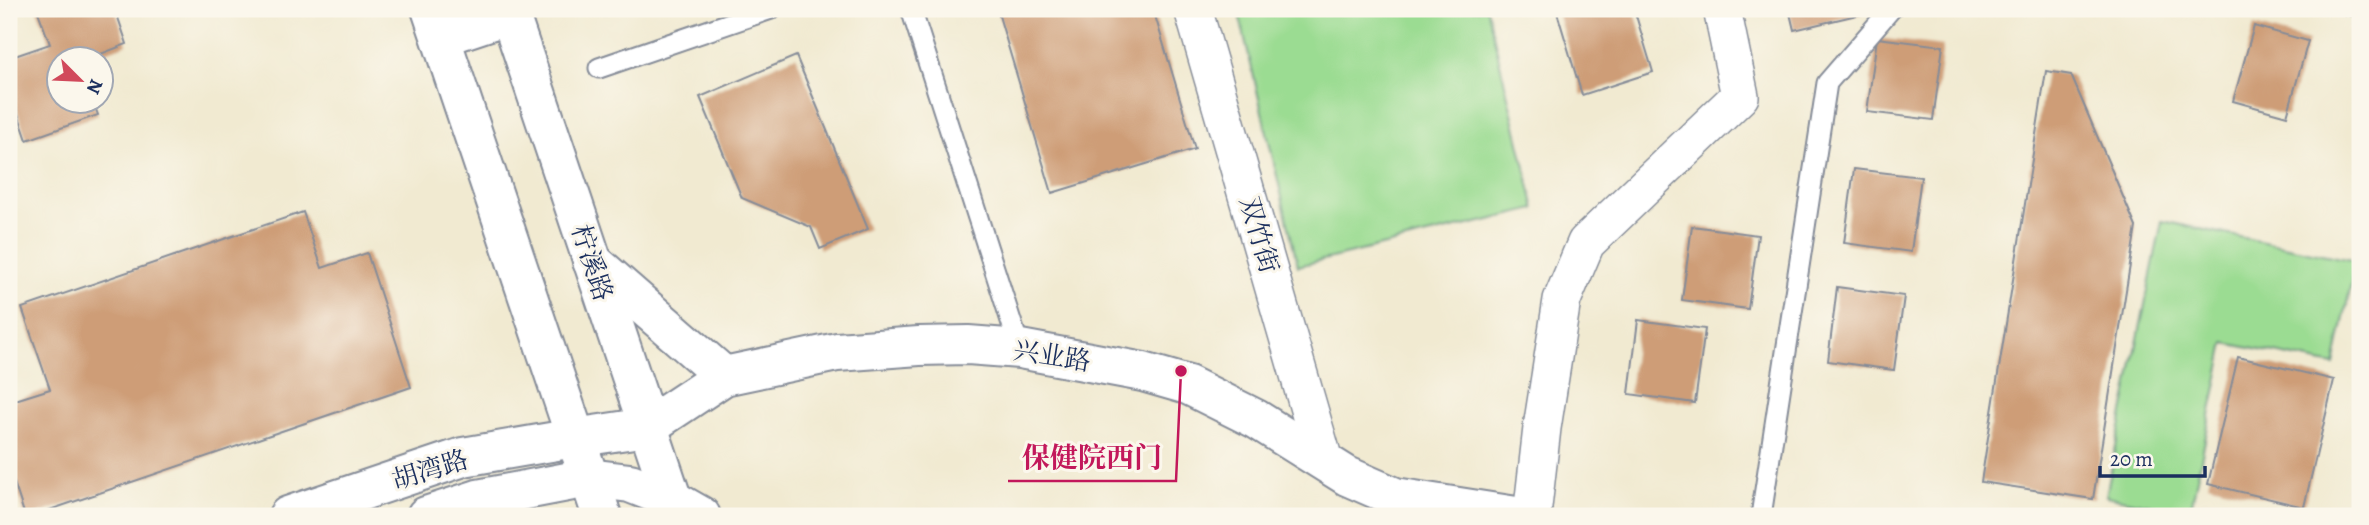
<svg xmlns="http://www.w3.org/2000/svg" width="2369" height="525" font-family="Alegreya,'Noto Serif SC',serif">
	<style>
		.green { fill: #9bdc92; stroke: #5b8678; stroke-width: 2 }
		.building { fill: #ce9d77 }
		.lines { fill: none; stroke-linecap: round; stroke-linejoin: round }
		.service-casing { stroke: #868c98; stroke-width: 23 }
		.minor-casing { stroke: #868c98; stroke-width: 40 }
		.tertiary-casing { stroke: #868c98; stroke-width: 42 }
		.secondary-casing { stroke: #868c98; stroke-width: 42 }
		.primary-casing { stroke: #868c98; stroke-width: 42 }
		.service { stroke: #fff; stroke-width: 19 }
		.minor { stroke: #fff; stroke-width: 37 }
		.tertiary { stroke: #fff; stroke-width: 38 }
		.secondary { stroke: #fff; stroke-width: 38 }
		.primary { stroke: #fff; stroke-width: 38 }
		.labels { text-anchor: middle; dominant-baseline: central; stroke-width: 6; stroke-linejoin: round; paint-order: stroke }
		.street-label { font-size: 26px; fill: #1b2f5e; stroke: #fbf7ec }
		.leader { fill: none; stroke: #c2185b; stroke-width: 2.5 }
		.callout-dot { fill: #c2185b; stroke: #fbf7ec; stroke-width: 2.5 }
		.callout-label { font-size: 28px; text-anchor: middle; font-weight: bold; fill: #c2185b; stroke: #fbf7ec; stroke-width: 6; stroke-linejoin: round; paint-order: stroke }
	</style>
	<rect width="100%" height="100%" fill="#fbf7ec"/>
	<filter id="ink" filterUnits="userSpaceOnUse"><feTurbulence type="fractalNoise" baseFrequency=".0143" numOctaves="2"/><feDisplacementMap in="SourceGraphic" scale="14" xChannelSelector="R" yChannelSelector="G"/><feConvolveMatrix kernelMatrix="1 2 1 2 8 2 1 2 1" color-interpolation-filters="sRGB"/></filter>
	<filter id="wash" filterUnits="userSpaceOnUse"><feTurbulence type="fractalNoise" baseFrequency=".00686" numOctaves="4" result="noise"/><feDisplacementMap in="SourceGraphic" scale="28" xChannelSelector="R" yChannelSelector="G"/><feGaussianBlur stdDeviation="1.57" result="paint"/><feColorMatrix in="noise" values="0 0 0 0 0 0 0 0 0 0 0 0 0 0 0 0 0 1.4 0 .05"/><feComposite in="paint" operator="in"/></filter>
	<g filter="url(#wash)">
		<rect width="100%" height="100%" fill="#f1ead1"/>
		<!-- green -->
		<path class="green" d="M1238 9H1487L1535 209 1298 266Z
			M2162 221 2356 261 2334 365 2225 343 2190 513 2106 496Z"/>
		<g id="blocks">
			<!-- building -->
			<path class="building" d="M37 9H115L127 44 85 60H60V102H93L98 115 27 140 9 87V58L50 44Z
				M997 9H1153L1195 149 1052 193Z
				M1556 9H1634L1653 72 1582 95Z
				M1789 9H1878V10L1794 30Z
				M2326 9H2360V18L2326 10Z
				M2254 26 2308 41 2287 116 2233 101Z
				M1877 38 1943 46 1933 120 1867 112Z
				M796 56 868 229 820 249 811 227 742 198 700 97Z
				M2046 71 2071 75 2136 227 2093 499 1981 482Z
				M1854 169 1921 177 1911 252 1844 243Z
				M303 212 322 268 367 253 411 387 32 516H25L9 467V402L50 389 22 308Z
				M1692 226 1758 235 1748 309 1682 300Z
				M1837 287 1904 296 1894 370 1828 361Z
				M1638 320 1705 329 1695 403 1629 394Z
				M2238 357 2334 380 2304 507 2208 484Z"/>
		</g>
	</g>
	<g filter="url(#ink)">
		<use href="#blocks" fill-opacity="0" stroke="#868c98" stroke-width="2"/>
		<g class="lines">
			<defs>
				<path id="service" d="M911 9 1020 349
					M599 68 771 9
					M1761 516 1827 83 1891 9"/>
				<path id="minor" d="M1193 9 1324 461
					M1532 516 1542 428 1562 300 1586 243 1740 96 1722 9"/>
				<path id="tertiary" d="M288 516 463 457 574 438
					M426 516 478 499 588 478"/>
				<path id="secondary" d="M592 261 724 376
					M574 438 647 427 724 376 837 352 919 346 968 345 1020 349 1143 372 1188 385 1256 419 1347 476 1395 497 1516 516
					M588 478 630 483 673 500 701 516"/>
				<path id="primary" d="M431 9 602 516
					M508 9 678 516
					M441 37 510 14"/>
			</defs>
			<!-- service casing -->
			<use href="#service" class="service-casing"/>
			<!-- minor casing -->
			<use href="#minor" class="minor-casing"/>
			<!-- tertiary casing -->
			<use href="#tertiary" class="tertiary-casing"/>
			<!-- secondary casing -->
			<use href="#secondary" class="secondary-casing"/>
			<!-- primary casing -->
			<use href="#primary" class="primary-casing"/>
			<!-- service -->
			<use href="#service" class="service"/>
			<!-- minor -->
			<use href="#minor" class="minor"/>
			<!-- tertiary -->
			<use href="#tertiary" class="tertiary"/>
			<!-- secondary -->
			<use href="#secondary" class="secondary"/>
			<!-- primary -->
			<use href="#primary" class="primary"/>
		</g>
	</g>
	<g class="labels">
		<!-- street labels -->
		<g class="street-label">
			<text transform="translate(1259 235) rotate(74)">双竹街</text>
			<text transform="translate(592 263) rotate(72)">柠溪路</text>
			<text transform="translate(1052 356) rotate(9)">兴业路</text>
			<text transform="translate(430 470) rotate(-17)">胡湾路</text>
		</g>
	</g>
	<!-- callouts -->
	<path class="leader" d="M1181 371L1176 481H1008"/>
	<circle class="callout-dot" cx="1181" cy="371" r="7"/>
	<g class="callout-label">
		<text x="1092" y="467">保健院西门</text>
	</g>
	<!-- margin -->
	<rect width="2369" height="525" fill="none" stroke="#fbf7ec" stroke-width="35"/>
	<!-- north arrow -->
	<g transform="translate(80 80) rotate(114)"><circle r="33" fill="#fbf7ec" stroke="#a1a7b3" stroke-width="2"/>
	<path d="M0-5L12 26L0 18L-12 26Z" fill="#d1495b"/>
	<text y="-10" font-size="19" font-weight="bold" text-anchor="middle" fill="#1b2f5e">N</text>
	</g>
	<!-- scale -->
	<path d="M2100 466v10h105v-10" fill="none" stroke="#1b2f5e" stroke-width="3.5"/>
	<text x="2110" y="466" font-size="21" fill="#1b2f5e" stroke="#fbf7ec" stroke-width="5" paint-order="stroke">20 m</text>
</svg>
